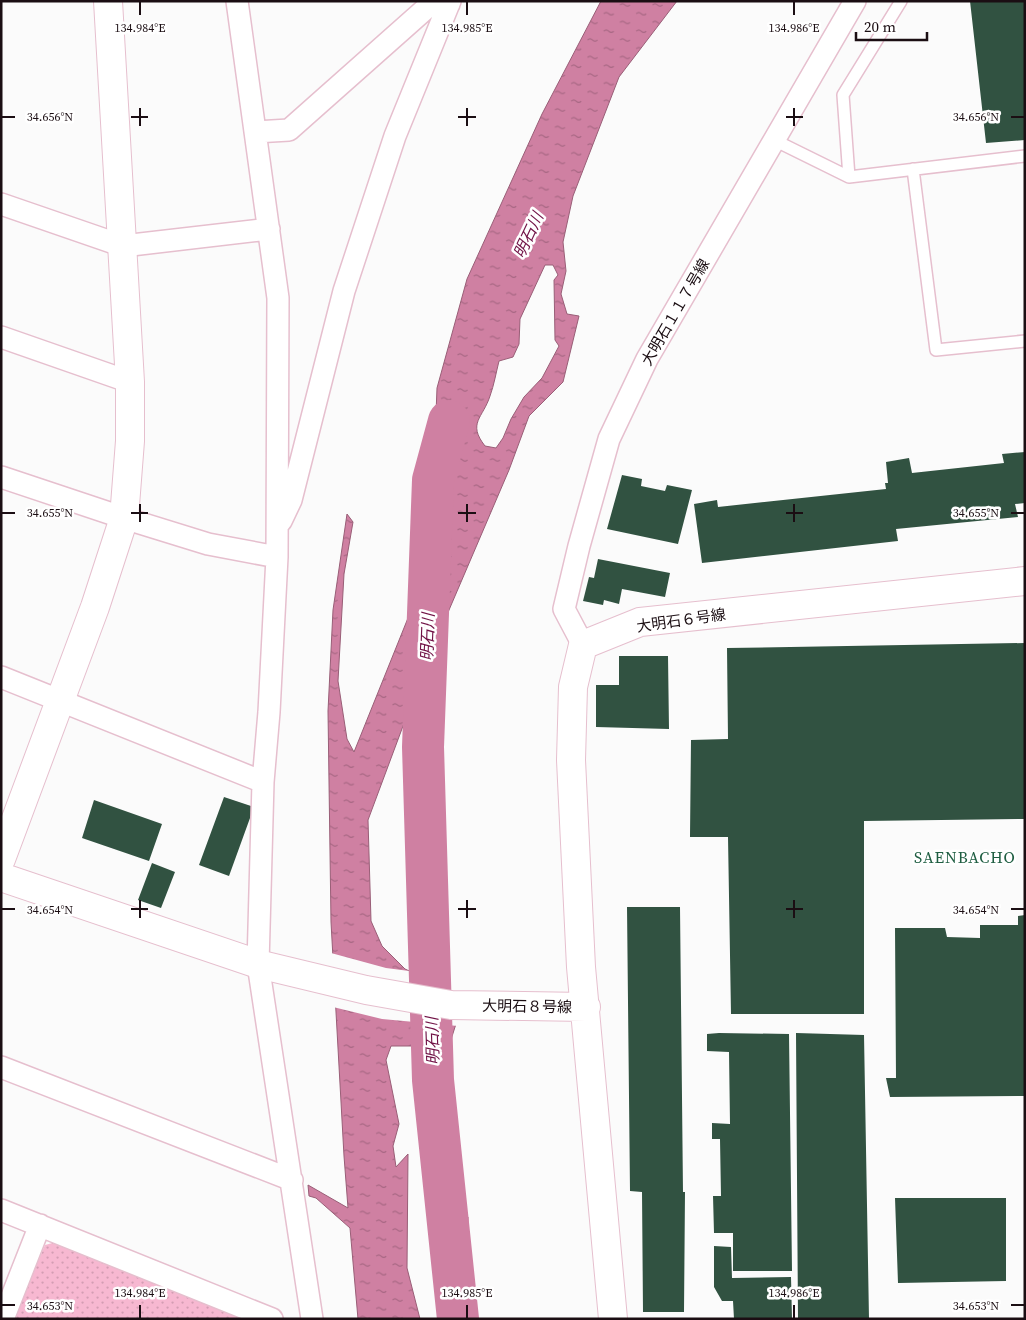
<svg xmlns="http://www.w3.org/2000/svg" width="1026" height="1320" font-family="'Source Serif 4','Noto Sans JP',serif">
	<style>
		.grass { fill: url(#grass-dots) }
		.water { fill: url(#water-ripples); stroke: #995e77; fill-rule: evenodd }
		.pier { fill: #fbfbfb }
		.lines { fill: none; stroke-linecap: round; stroke-linejoin: round }
		.river { stroke: #cf80a2; stroke-width: 42 }
		.building { fill: #315241 }
		.lane-casing { stroke: #e6bfce; stroke-width: 14 }
		.street-casing { stroke: #e6bfce; stroke-width: 24 }
		.secondary-casing { stroke: #e6bfce; stroke-width: 30 }
		.lane { stroke: #fff; stroke-width: 11 }
		.street { stroke: #fff; stroke-width: 21 }
		.secondary { stroke: #fff; stroke-width: 28 }
		.ticks { fill: none; stroke: #1b0e13; stroke-width: 2 }
		.labels { text-anchor: middle; dominant-baseline: central; stroke-width: 5; stroke-linejoin: round; paint-order: stroke }
		.street-label { font-size: 15px; fill: #1b0e13; stroke: #fff }
		.water-label { font-size: 16px; font-style: italic; fill: #701145; stroke: #fff }
		.neighbourhood-label { font-size: 16px; letter-spacing: 1px; fill: #1f5e42; stroke: #fff }
		.ticks-label { font-size: 12px; text-anchor: middle; fill: #1b0e13; stroke: #fff; stroke-width: 5; stroke-linejoin: round; paint-order: stroke }
	</style>
	<defs>
		<pattern id="grass-dots" width="8" height="8" patternUnits="userSpaceOnUse" patternTransform="scale(1.25)"><rect width="8" height="8" fill="#f7b8d1"/><path d="M2 2h.1M6 6h.1" fill="none" stroke="#d39db3" stroke-width="1.8" stroke-linecap="round"/></pattern>
		<pattern id="water-ripples" width="26" height="14" patternUnits="userSpaceOnUse" patternTransform="scale(1.25)"><rect width="26" height="14" fill="#cf80a2"/><path d="M2 4q2-2 4 0t4 0M15 11q2-2 4 0t4 0" fill="none" stroke="#a76783"/></pattern>
	</defs>
	<rect width="100%" height="100%" fill="#fbfbfb"/>
	<!-- grass -->
	<path class="grass" d="M56 1242 248 1319H13L45 1245Z"/>
	<!-- water -->
	<path class="water" d="M601 1H677L619 77 573 196 563 242 566 271 561 294 567 314 579 316 563 382 529 416 509 470 428 659 368 820 371 921 382 946 405 969 442 986 461 1008 449 1046H391L386 1060 399 1124 393 1146 396 1167 408 1154 407 1268 420 1319H358L350 1228 316 1198 309 1196 308 1185 348 1208 344 1156 331 922 328 711 333 610 347 514 353 522 344 574 338 681 347 739 354 752 408 618 438 565 431 544 437 388 467 279 542 114ZM545 265H553L558 275 554 280 555 340 559 346 542 378 524 397 511 419 503 438 496 448 485 446C467 423 483 418 490 396 494 385 496 373 499 361L513 357 519 344 520 319Z
		M464 1217H468L466 1319H443L448 1266 455 1251Z"/>
	<!-- pier -->
	<path class="pier" d="M331 953 386 968 417 972 443 984 457 994 464 1008 458 1026 382 1019 333 1007Z"/>
	<g class="lines">
		<!-- river -->
		<path class="river" d="M449 421 433 480 423 747 433 1080 458 1319"/>
	</g>
	<!-- building -->
	<path class="building" d="M970 1H1025V140L986 143Z
		M1025 452V503L1015 504 1018 517 896 529 898 541 702 563 694 504 717 500 718 507 886 489 885 483H888L886 462 909 458 912 473 1004 463 1002 454Z
		M622 475 642 479 641 486 665 491 667 485 692 490 678 544 607 529Z
		M598 559 670 573 665 597 622 589 619 604 604 600 603 605 583 601 589 577 594 578Z
		M1025 643V819L864 821V1014H731L728 837H690L691 740 728 739 727 648Z
		M619 656H668L669 729 596 727V685H619Z
		M224 797 254 807 229 876 199 865Z
		M94 800 162 824 149 861 82 838Z
		M152 863 175 872 161 908 138 900Z
		M627 907H680L683 1192H685L684 1312H643L642 1192 630 1191Z
		M1025 915V1096L890 1097 886 1078H896L895 928H945L947 937 980 938V925H1018V916Z
		M719 1033 789 1034 792 1271H733V1233H714L713 1196H721L720 1139H712V1123L730 1124 729 1052 707 1051V1034Z
		M796 1033 864 1035 869 1319H798Z
		M895 1198H1006V1281L898 1283Z
		M714 1246 731 1247 732 1278 791 1277 792 1319H734L733 1301H722L714 1287Z"/>
	<g class="lines">
		<defs>
			<path id="lane" d="M774 140 849 177 1025 156
				M913 169 936 350 1025 341
				M849 177 843 95 901 1"/>
			<path id="street" d="M237 1 278 298 277 557 269 712 263 782 258 964 312 1319
				M255 132 289 130 431 4H449
				M1 204 123 246 269 229
				M1 337 130 382
				M1 477 124 518 208 544 277 557
				M281 521 291 500 344 291 395 136 450 1
				M583 645 564 609 579 546 609 439 647 359 855 1
				M1 677 263 782
				M1 1067 292 1180
				M1 1210 272 1319
				M3 1319 40 1225"/>
			<path id="secondary" d="M1 859 95 607 124 518 130 441V382L108 1
				M1 877 258 964 366 990 451 1005 586 1007
				M613 1319 581 967 571 760 573 687 583 645 640 622 1025 581"/>
		</defs>
		<!-- lane casing -->
		<use href="#lane" class="lane-casing"/>
		<!-- street casing -->
		<use href="#street" class="street-casing"/>
		<!-- secondary casing -->
		<use href="#secondary" class="secondary-casing"/>
		<!-- lane -->
		<use href="#lane" class="lane"/>
		<!-- street -->
		<use href="#street" class="street"/>
		<!-- secondary -->
		<use href="#secondary" class="secondary"/>
	</g>
	<!-- ticks -->
	<path class="ticks" d="M140 2V15M467 2V15M794 2V15M140 108V126M467 108V126M794 108V126M2 117H15M131 117H148M458 117H476M786 117H803M1011 117H1024M140 504V522M467 504V522M794 504V522M2 513H15M131 513H148M458 513H476M786 513H803M1011 513H1024M140 900V918M467 900V918M794 900V918M2 909H15M131 909H148M458 909H476M786 909H803M1011 909H1024M2 1305H15M140 1305V1318M467 1305V1318M794 1305V1318M1011 1305H1024"/>
	<g class="labels">
		<!-- street labels -->
		<g class="street-label">
			<text transform="translate(675 312) rotate(-60)">大明石１１７号線</text>
			<text transform="translate(681 620) rotate(-8)">大明石６号線</text>
			<text transform="translate(527 1006) rotate(1)">大明石８号線</text>
		</g>
		<!-- water labels -->
		<g class="water-label">
			<text transform="translate(528 235) rotate(-65)">明石川</text>
			<text transform="translate(427 637) rotate(-88)">明石川</text>
			<text transform="translate(432 1041) rotate(-92)">明石川</text>
		</g>
		<!-- neighbourhood labels -->
		<g class="neighbourhood-label">
			<text x="965" y="857">SAENBACHO</text>
		</g>
	</g>
	<g class="ticks-label">
		<text x="140" y="32">134.984°E</text>
		<text x="467" y="32">134.985°E</text>
		<text x="794" y="32">134.986°E</text>
		<text x="50" y="121">34.656°N</text>
		<text x="976" y="121">34.656°N</text>
		<text x="50" y="517">34.655°N</text>
		<text x="976" y="517">34.655°N</text>
		<text x="50" y="914">34.654°N</text>
		<text x="976" y="914">34.654°N</text>
		<text x="140" y="1297">134.984°E</text>
		<text x="467" y="1297">134.985°E</text>
		<text x="794" y="1297">134.986°E</text>
		<text x="50" y="1310">34.653°N</text>
		<text x="976" y="1310">34.653°N</text>
	</g>
	<!-- border -->
	<rect width="1026" height="1320" fill="none" stroke="#1b0e13" stroke-width="5"/>
	<!-- scale -->
	<path d="M856 32v8h71v-8" fill="none" stroke="#1b0e13" stroke-width="2.5"/>
	<text x="864" y="32" font-size="15" fill="#1b0e13" stroke="#ffffff" stroke-width="4" paint-order="stroke">20 m</text>
</svg>
